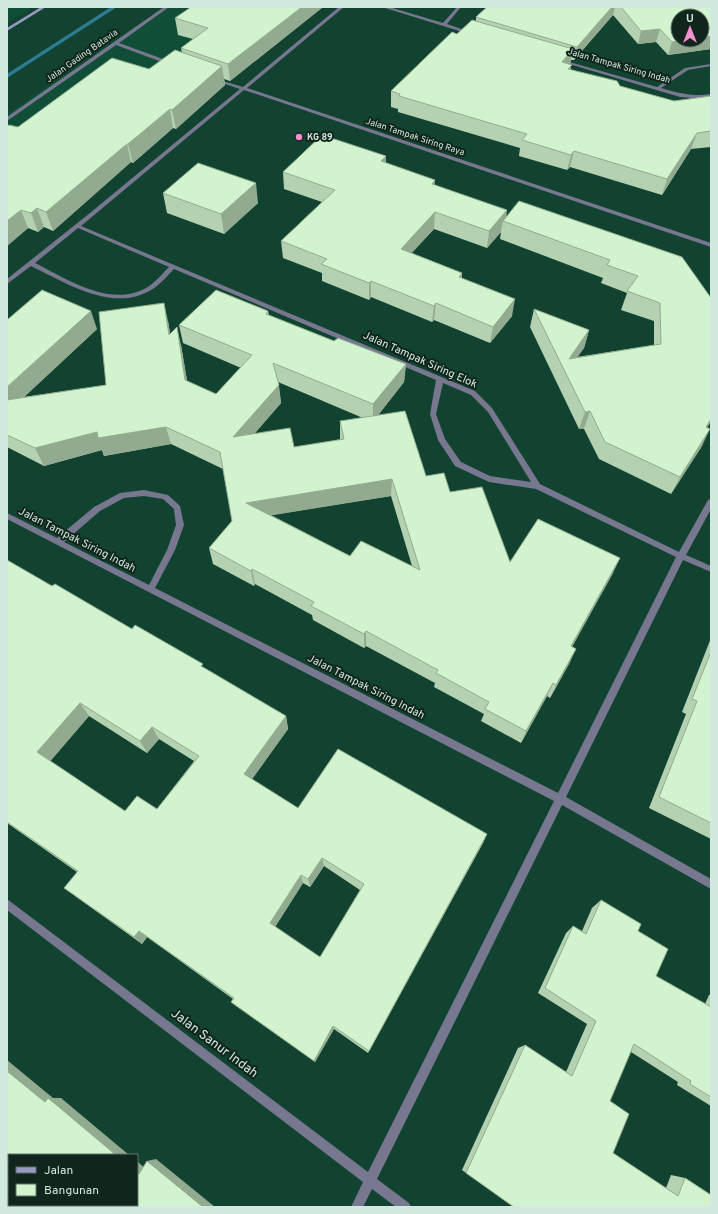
<svg xmlns="http://www.w3.org/2000/svg" width="718" height="1214" font-family="Overpass,sans-serif">
	<style>
		.built { fill: #114e37 }
		.lines { fill: none; stroke-linecap: round; stroke-linejoin: round }
		.stream { fill: #2f7b94; fill-rule: evenodd }
		.street { fill: #777790; fill-rule: evenodd }
		.secondary { fill: #999ac1; fill-rule: evenodd }
		.wall { fill: #b4d2b1; fill-rule: evenodd }
		.shaded-wall { fill: #92ab90 }
		.building { fill: #d1f4ce; stroke: #92ab90; fill-rule: evenodd }
		.poi-dot { fill: #f790cf; stroke: #11251c; stroke-width: 1.5 }
		.labels { text-anchor: middle; dominant-baseline: central; stroke-width: 4; stroke-linejoin: round; paint-order: stroke }
		.far-street-label { font-size: 9px; fill: #d1eadd; stroke: #11251c }
		.far-poi-label { font-size: 9px; font-weight: bold; fill: #d1eadd; stroke: #11251c; text-anchor: start }
		.street-label { font-size: 11px; fill: #d1eadd; stroke: #11251c }
		.near-street-label { font-size: 13px; fill: #d1eadd; stroke: #11251c }
	</style>
	<rect width="100%" height="100%" fill="#114330"/>
	<!-- built -->
	<path class="built" d="M7 7H33L7 23Z
		M164 7H254L7 188V114Z"/>
	<g class="lines">
		<!-- stream -->
		<path class="stream" d="M111 7H117L7 78V74Z"/>
		<!-- street -->
		<path class="street" d="M164 7H169L119 43 174 63V65H170L116 45 7 121V117Z
			M339 7H344L247 88 711 243V247L244 90 81 226 475 391 492 408 540 484 679 552 708 500 711 499V509L686 555 711 566V572L683 560 566 797 711 879V889L562 805 377 1179 409 1203 411 1207H396L372 1189 363 1207H351L363 1182 7 910V899L368 1172 554 801 7 519V513L57 538 94 507 120 493 144 490 168 495 180 506 184 525 175 550 155 588 558 793 676 557 536 489 489 482 455 466 438 440 430 414 436 380 174 269C167 276 160 285 151 290 113 313 66 283 31 266L7 284V279L90 213 240 89 213 80V78L243 87ZM78 228 169 267C162 274 155 283 146 288 110 308 67 279 35 263ZM443 383 471 395 488 412 531 482 490 476 461 462 445 439 436 414ZM144 496 163 499 174 509 176 525 167 550 149 585 64 542 100 511 124 498Z
			M382 7H389L443 23 457 7H461L447 24 473 33 469 34Z
			M559 59 657 87 685 68 711 64V66L688 70 661 88C678 93 694 97 711 94V98L704 99 680 97 559 61Z"/>
		<!-- secondary -->
		<path class="secondary" d="M41 7H46L7 31V28Z"/>
	</g>
	<!-- wall -->
	<path class="wall" d="M323 7 230 81 224 79 225 85 176 129 173 128 133 163 131 162 53 231 44 227 38 232 28 228 7 246 18 127 149 69 182 53 181 48 193 39 178 35 175 18Z
		M487 7H711V49L668 55 656 42 638 44 613 15 574 60H571L570 64 571 70 620 86 674 101 711 96V147L691 149 662 195 570 167 567 170 519 156 520 148 398 112V109L391 107V91L457 34 476 21V17Z
		M386 156V163L506 216 711 298V421L707 427 702 446 671 494 599 459 584 429H579L530 327 534 309 589 330 584 348 577 357 654 345V321L621 310 627 293 601 283 603 278 500 239 501 232 487 248 434 229 411 253 462 273V278L512 316 490 343 434 320 432 322 371 297 369 300 322 281V273L283 258 281 241 322 202 284 189 283 172Z
		M163 193 258 203 224 234 167 213Z
		M268 311 269 315 334 341 406 364 404 382 378 415 426 476 450 492 510 562 613 573 572 646 570 662 550 698 547 696 521 743 481 721 484 714 434 687 435 683 366 646 364 648 313 620 312 615 255 584 254 586 213 564 209 548 232 521 223 469 171 444 104 456 102 450 44 466 7 447V320L97 329 24 397 106 385 168 321 170 333 181 345 187 381 216 394 241 368 183 343 179 325ZM278 382 363 418 340 421V440L294 447 254 434 281 403ZM391 496 412 566 350 556 271 515Z
		M7 560 52 586 132 629 204 668 286 716 288 729 252 779 298 808 487 834 483 843 368 1053 334 1029 315 1062 236 1006 231 1002 233 999 147 937 142 944 75 896 77 872 7 823ZM89 716 147 753 159 739 194 761 157 809 125 811 50 761ZM324 866 360 890 320 957 275 927 303 883 310 887Z
		M711 638V839L649 808 686 714 682 712Z
		M601 900 638 931 656 976 705 1004 709 995 711 994V1106L677 1085 678 1082 631 1052 610 1101 613 1153 666 1188 671 1175 685 1178 711 1195 513 1207 462 1170 518 1048 525 1045 566 1072 587 1024 538 993 566 933 573 926 582 931 592 908Z"/>
	<!-- shaded-wall -->
	<path class="shaded-wall" d="M302 7H323L230 81 228 64Z
		M612 7H615L613 15 574 60 577 47Z
		M660 29 656 42 638 44 641 31Z
		M711 36V49L668 55 672 42 684 40H702V38Z
		M573 49 570 65 562 62Z
		M222 66 225 85 176 129 172 110Z
		M170 109 173 128 133 163 128 144Z
		M697 133 691 149 662 195 667 179Z
		M127 144 131 162 53 231 46 212Z
		M574 151 570 167 567 170 571 155Z
		M386 156V173L381 161Z
		M435 180 434 197 432 184Z
		M256 183 258 203 224 234 221 214Z
		M37 208 44 227 38 232 31 213Z
		M21 210 28 228 7 246V221Z
		M507 210 506 222 503 221 501 232 487 248 489 231Z
		M435 212 434 229 400 266 401 249Z
		M462 273 460 290 459 277Z
		M371 281V297L369 300V283Z
		M515 299 512 316 490 343 493 327Z
		M164 303 168 321 173 353 169 335Z
		M436 303 434 320 432 322 434 306Z
		M91 311 97 329 7 413V387Z
		M177 327 181 345 190 398 185 380Z
		M589 330 584 348 566 374 569 359Z
		M406 364 404 382 373 422V404Z
		M279 385 281 403 237 454 233 437Z
		M590 411 584 429H579L585 412Z
		M711 419V421L698 444 706 427Z
		M166 427 171 444 104 456 102 450 44 466 35 448 97 432Z
		M710 429 702 446 671 494 680 477Z
		M392 479 391 496 249 519 246 503Z
		M620 558 613 573 565 660 571 646Z
		M252 569 255 584 254 586 251 571Z
		M366 631V646L364 648V634Z
		M576 649 570 662 550 698 556 685Z
		M553 683 547 696 521 743 526 731Z
		M80 703 89 716 48 764 37 752Z
		M286 716 288 729 248 785 244 774Z
		M152 727 159 739 147 753 140 741Z
		M487 834 483 843 368 1053 369 1051Z
		M322 858 324 866 310 887 308 879Z
		M301 875 303 883 273 930 270 923Z
		M139 931 147 937 142 944 134 937Z
		M333 1026 334 1029 315 1062 314 1061Z
		M7 1060 53 1098H61L129 1155H116L45 1102 7 1071Z
		M156 1159 215 1207H203L147 1161Z
		M137 1161 148 1171 139 1174 137 1172Z"/>
	<!-- building -->
	<path class="building" d="M191 7H302L228 64 181 48 208 28 175 18Z
		M487 7H612L577 47 476 17Z
		M621 7H711V36L702 38V16H678V40H684L672 42 660 29 641 31Z
		M472 20 573 49 562 62 572 65 568 69 617 81 620 86 674 101 711 96V131L697 133 667 179 574 151 571 155 522 140 527 134 399 96 400 94 391 91 452 32 457 34Z
		M175 50 222 66 172 110 170 109 128 144H127L46 212 37 208 31 213 21 210 7 221V126L9 125 18 127 112 58 149 69Z
		M322 135 386 156 381 161 435 180 432 184 507 210 489 231 435 212 401 249 462 273 459 277 515 299 493 327 436 303 434 306 371 281 369 283 321 264 327 259 281 241 335 190 283 172Z
		M198 163 256 183 221 214 163 193Z
		M519 201 682 257 711 298V419L706 427 710 429 680 477 605 442 590 411 585 412 534 309 589 330 569 359 661 344 660 303 627 291 638 276 607 265 610 260 503 221Z
		M42 290 91 311 7 387V320Z
		M216 290 268 311 266 314 334 341 338 338 406 364 373 404 273 363 279 385 233 437 290 428 294 447 344 439 340 421 405 411 426 476 444 473 450 492 482 487 510 562 538 519 620 558 571 646 576 649 556 685 553 683 526 731 485 709 489 702 436 673 438 670 366 631 364 634 311 606 314 602 252 569 251 571 209 548 232 521 220 452 166 427 98 438 97 432 35 448 7 435V400L106 385 99 312 164 303 169 335 177 327 185 380 216 394 252 355 179 325ZM392 479 420 570 361 541 350 556 246 503Z
		M7 560 52 586 55 584 132 629 135 625 203 664 201 666 286 716 244 774 298 808 338 749 487 834 369 1051 333 1026 314 1061 231 1002 234 998 139 931 134 937 64 888 78 871 7 822ZM80 703 140 741 152 727 199 756 157 809 137 796 125 811 37 752ZM322 858 364 884 320 957 270 923 301 875 308 879Z
		M711 652V823L659 797 697 701 692 699Z
		M601 900 641 924 638 931 668 949 656 976 711 1007V1097L690 1084 691 1081 634 1044 610 1101 629 1114 613 1153 678 1196 685 1178 711 1195V1207H514L466 1173 525 1045 572 1076 596 1021 545 988 573 926 586 934Z
		M7 1071 45 1102 48 1098 116 1155H9V1205H137V1172L139 1174 147 1161 203 1207H7Z"/>
	<!-- markers -->
	<circle class="poi-dot" cx="299" cy="137" r="4"/>
	<g class="labels">
		<!-- far-street labels -->
		<g class="far-street-label">
			<text transform="translate(82 56) rotate(-35)">Jalan Gading Batavia</text>
			<text transform="translate(619 66) rotate(16)">Jalan Tampak Siring Indah</text>
			<text transform="translate(415 137) rotate(18)">Jalan Tampak Siring Raya</text>
		</g>
		<!-- far-poi labels -->
		<g class="far-poi-label">
			<text x="307" y="137">KG 89</text>
		</g>
		<!-- street labels -->
		<g class="street-label">
			<text transform="translate(420 360) rotate(24)">Jalan Tampak Siring Elok</text>
			<text transform="translate(77 540) rotate(27)">Jalan Tampak Siring Indah</text>
			<text transform="translate(366 687) rotate(27)">Jalan Tampak Siring Indah</text>
		</g>
		<!-- near-street labels -->
		<g class="near-street-label">
			<text transform="translate(214 1044) rotate(37)">Jalan Sanur Indah</text>
		</g>
	</g>
	<!-- border -->
	<rect width="718" height="1214" fill="none" stroke="#d1eadd" stroke-width="16"/>
	<!-- legend -->
	<rect x="8" y="1154" width="130" height="52" fill="#11251c" stroke="#5e7469"/>
	<rect x="16" y="1167" width="20" height="6" fill="#999ac1" stroke="#5e7469"/>
	<text x="44" y="1174" font-size="12" fill="#d1eadd">Jalan</text>
	<rect x="16" y="1184" width="20" height="12" fill="#d1f4ce" stroke="#5e7469"/>
	<text x="44" y="1194" font-size="12" fill="#d1eadd">Bangunan</text>
	<!-- north arrow -->
	<g transform="translate(690 28)"><circle r="19" fill="#11251c" stroke="#5e7469"/>
	<path d="M0-3L7 15L0 10L-7 15Z" fill="#f790cf"/>
	<text y="-6" font-size="11" font-weight="bold" text-anchor="middle" fill="#d1eadd">U</text>
	</g>
</svg>
